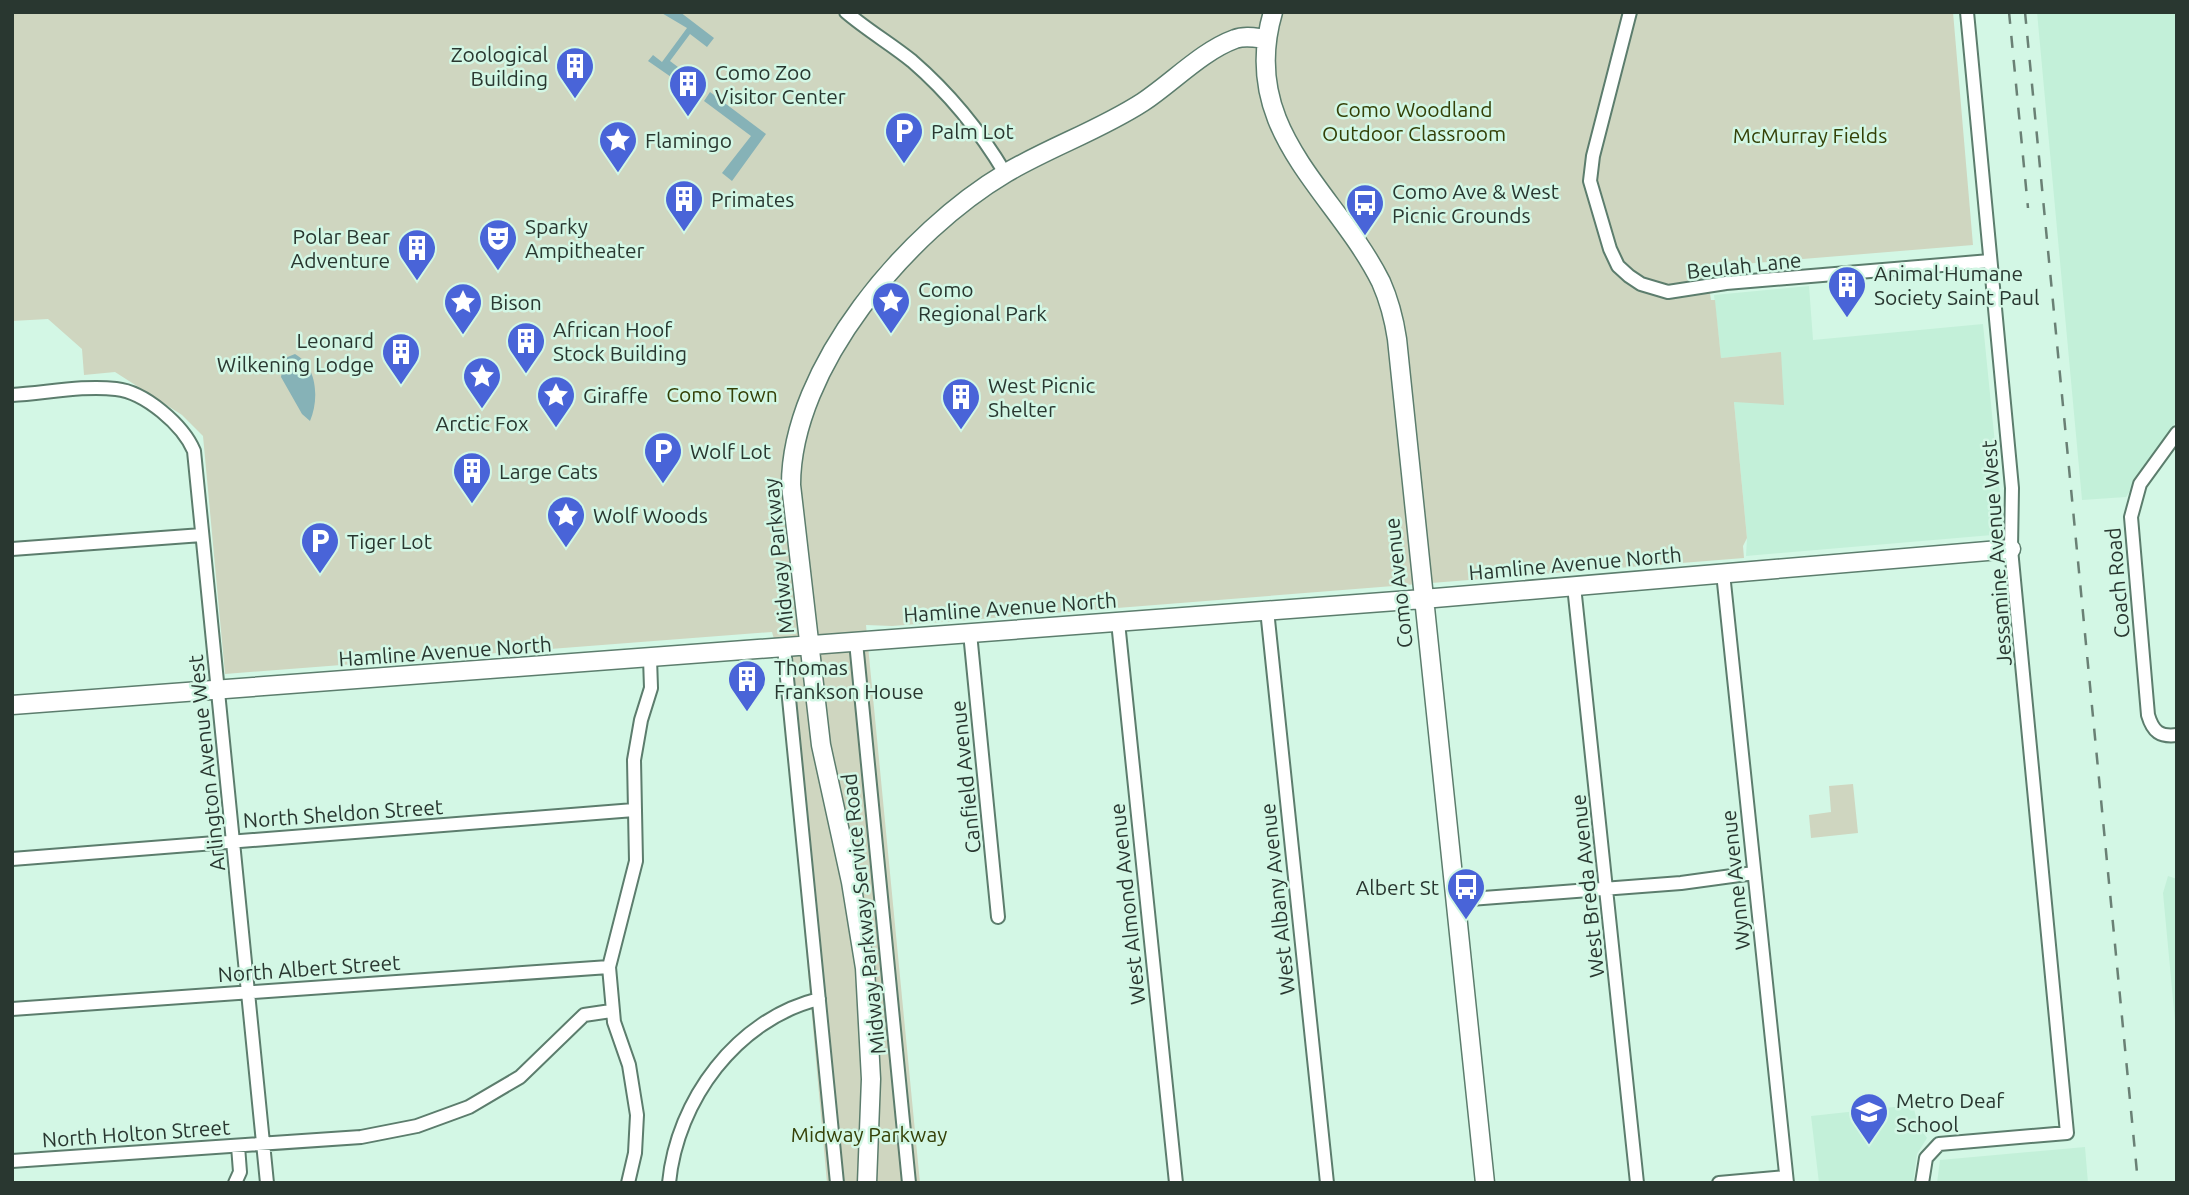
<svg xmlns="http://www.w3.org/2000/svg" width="2189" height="1195" font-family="Ubuntu,sans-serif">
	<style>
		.built { fill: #c3f0d9 }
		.green { fill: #cfd6c0 }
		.water { fill: #86b2b7 }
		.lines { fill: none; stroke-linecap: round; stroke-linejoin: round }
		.street-casing { stroke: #5c7d6d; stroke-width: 16 }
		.secondary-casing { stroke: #5c7d6d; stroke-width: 21 }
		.street { stroke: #fff; stroke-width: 12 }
		.secondary { stroke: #fff; stroke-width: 18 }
		.rail { stroke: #6a8075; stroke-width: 2.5; stroke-dasharray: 12 12; stroke-linecap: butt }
		.labels { text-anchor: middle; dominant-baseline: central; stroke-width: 5; stroke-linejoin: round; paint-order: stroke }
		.poi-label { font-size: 21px; fill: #293730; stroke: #d3f7e5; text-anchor: start }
		.park-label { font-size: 21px; fill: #344007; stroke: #d3f7e5 }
		.street-label { font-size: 21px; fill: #293730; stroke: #d3f7e5 }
	</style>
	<rect width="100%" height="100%" fill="#d3f7e5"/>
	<!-- built -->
	<path class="built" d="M2037 12H2177V420L2126 497 2082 500Z
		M1809 286 1813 340 1983 324 2004 534 1746 556 1747 538 1734 402 1780 352 1721 358 1714 295Z
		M2168 876 2177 879V1042L2163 893Z
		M1913 1105 1918 1125 1927 1138 1917 1154 1913 1183H1819L1811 1116Z
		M2085 1147 2088 1183H1937L1940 1160Z"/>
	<!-- green -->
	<path class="green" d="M12 12H1953L1973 245 1706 267 1711 300H1715L1721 358 1781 352 1784 405 1734 402 1747 538 1743 546 1744 558 892 626 866 625 920 1183H827L780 660 772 632 225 674 203 436 182 415 115 372 84 375 82 349 48 319 12 321Z
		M1853 784 1858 833 1811 838 1809 815 1831 812 1829 786Z"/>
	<!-- water -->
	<path class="water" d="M660 12H680L714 38 707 47 690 34 670 61 703 86 697 95 648 61 653 55 662 62 687 28Z
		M710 92 766 134 732 181 722 173 751 136 704 101Z
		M295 354C318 367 319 400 310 421L302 414 281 377 285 358Z"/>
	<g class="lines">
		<defs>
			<path id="street" d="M846 12C867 30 891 44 912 61 949 93 980 131 1005 173
				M1630 12 1593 156 1590 181 1610 249 1618 266 1629 276 1641 284 1668 292 1726 283 1990 261
				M12 395C46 393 83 385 116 389 145 392 183 425 194 451L267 1183
				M2177 433 2140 484 2131 517 2148 715C2153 732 2160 737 2177 735
				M12 549 202 535
				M1723 573 1787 1183
				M1574 586 1637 1183
				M1267 610 1327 1183
				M1118 622 1176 1183
				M970 633 998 917
				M856 642 909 1183
				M784 648 837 1183
				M12 859 634 810
				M1457 900 1681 883 1754 873
				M12 1009 609 967
				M12 1161 361 1137 417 1126 469 1107 520 1077 584 1015 611 1011
				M235 1183 240 1172 238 1146
				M628 1183 635 1153 637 1115 629 1065 614 1022 609 967 636 861 634 760 641 720 651 688 650 658
				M669 1183C677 1100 737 1019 819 999
				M1719 1183 1786 1177
				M1922 1183 1926 1158 1939 1144 2067 1133 2011 549 2012 488 1967 12"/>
			<path id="secondary" d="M1273 12C1238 131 1335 190 1381 282 1389 300 1394 319 1397 339L1485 1183
				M12 705 1423 599 2011 549
				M867 1183 871 1079 865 968 851 882 821 745 791 485C791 367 908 231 1006 173 1050 147 1100 130 1143 102 1173 82 1202 51 1235 39 1245 35 1257 38 1267 39"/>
		</defs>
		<!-- street casing -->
		<use href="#street" class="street-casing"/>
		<!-- secondary casing -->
		<use href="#secondary" class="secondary-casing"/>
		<!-- street -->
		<use href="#street" class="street"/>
		<!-- secondary -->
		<use href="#secondary" class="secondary"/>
		<!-- rail -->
		<path class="rail" d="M2009 12 2028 208
			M2025 12 2138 1183"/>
	</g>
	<!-- icons -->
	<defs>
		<symbol id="building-pin" viewBox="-11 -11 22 30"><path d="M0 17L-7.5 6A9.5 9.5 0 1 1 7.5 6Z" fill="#4964d8" stroke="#d3f7e5"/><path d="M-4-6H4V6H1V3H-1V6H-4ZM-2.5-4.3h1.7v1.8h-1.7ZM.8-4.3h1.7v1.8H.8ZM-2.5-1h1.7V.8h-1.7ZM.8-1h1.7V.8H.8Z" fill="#fff"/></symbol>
		<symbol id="parking-pin" viewBox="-11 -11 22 30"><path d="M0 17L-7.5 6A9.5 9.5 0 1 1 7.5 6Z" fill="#4964d8" stroke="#d3f7e5"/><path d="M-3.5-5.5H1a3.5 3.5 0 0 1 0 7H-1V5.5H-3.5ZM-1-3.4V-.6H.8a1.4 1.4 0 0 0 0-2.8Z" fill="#fff"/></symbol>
		<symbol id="sight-pin" viewBox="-11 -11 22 30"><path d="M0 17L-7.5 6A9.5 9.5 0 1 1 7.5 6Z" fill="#4964d8" stroke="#d3f7e5"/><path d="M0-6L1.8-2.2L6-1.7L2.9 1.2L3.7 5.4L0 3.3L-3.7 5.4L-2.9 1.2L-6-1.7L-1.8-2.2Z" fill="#fff"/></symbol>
		<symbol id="bus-pin" viewBox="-11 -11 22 30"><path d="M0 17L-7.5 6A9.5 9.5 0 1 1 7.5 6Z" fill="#4964d8" stroke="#d3f7e5"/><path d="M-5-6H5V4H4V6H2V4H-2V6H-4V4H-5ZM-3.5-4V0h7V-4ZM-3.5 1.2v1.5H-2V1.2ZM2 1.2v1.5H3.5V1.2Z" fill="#fff"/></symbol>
		<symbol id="theatre-pin" viewBox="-11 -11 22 30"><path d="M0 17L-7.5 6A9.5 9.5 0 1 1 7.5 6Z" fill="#4964d8" stroke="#d3f7e5"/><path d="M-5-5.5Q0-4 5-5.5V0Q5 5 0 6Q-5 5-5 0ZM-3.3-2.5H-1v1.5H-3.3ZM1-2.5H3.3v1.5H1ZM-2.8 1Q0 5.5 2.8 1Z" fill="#fff"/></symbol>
		<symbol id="school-pin" viewBox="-11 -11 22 30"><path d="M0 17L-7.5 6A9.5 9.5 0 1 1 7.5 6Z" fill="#4964d8" stroke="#d3f7e5"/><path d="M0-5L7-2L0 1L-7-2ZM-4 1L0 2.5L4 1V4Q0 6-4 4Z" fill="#fff"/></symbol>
	</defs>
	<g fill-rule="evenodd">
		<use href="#building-pin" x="553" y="44" width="44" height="60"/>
		<use href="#building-pin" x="666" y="62" width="44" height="60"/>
		<use href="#parking-pin" x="882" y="109" width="44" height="60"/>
		<use href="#sight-pin" x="596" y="118" width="44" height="60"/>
		<use href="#building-pin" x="662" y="177" width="44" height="60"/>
		<use href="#bus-pin" x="1343" y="181" width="44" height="60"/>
		<use href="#theatre-pin" x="476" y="216" width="44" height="60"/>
		<use href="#building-pin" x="395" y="226" width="44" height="60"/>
		<use href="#building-pin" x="1825" y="263" width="44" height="60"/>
		<use href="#sight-pin" x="869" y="279" width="44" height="60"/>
		<use href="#sight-pin" x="441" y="280" width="44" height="60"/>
		<use href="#building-pin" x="504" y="319" width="44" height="60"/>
		<use href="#building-pin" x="379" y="330" width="44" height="60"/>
		<use href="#sight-pin" x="460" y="354" width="44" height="60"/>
		<use href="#sight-pin" x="534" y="373" width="44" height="60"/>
		<use href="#building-pin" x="939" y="375" width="44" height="60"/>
		<use href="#parking-pin" x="641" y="429" width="44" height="60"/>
		<use href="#building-pin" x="450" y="449" width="44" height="60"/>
		<use href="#sight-pin" x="544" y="493" width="44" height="60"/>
		<use href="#parking-pin" x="298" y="519" width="44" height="60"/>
		<use href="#building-pin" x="725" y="657" width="44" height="60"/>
		<use href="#bus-pin" x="1444" y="865" width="44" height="60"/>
		<use href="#school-pin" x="1847" y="1090" width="44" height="60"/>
	</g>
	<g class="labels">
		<!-- poi labels -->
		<g class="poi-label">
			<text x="548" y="54" text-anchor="end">Zoological<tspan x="548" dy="24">Building</tspan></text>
			<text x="715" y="72">Como Zoo<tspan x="715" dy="24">Visitor Center</tspan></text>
			<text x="931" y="131">Palm Lot</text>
			<text x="645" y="140">Flamingo</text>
			<text x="1392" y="191">Como Ave &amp; West<tspan x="1392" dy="24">Picnic Grounds</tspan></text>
			<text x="711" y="199">Primates</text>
			<text x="525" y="226">Sparky<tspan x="525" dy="24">Ampitheater</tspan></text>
			<text x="390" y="236" text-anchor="end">Polar Bear<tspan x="390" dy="24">Adventure</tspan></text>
			<text x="1874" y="273">Animal Humane<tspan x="1874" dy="24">Society Saint Paul</tspan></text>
			<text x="918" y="289">Como<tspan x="918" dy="24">Regional Park</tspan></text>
			<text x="490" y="302">Bison</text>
			<text x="553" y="329">African Hoof<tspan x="553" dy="24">Stock Building</tspan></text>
			<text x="374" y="340" text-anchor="end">Leonard<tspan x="374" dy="24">Wilkening Lodge</tspan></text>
			<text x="988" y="385">West Picnic<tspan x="988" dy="24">Shelter</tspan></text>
			<text x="583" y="395">Giraffe</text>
			<text x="482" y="423" text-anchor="middle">Arctic Fox</text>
			<text x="690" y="451">Wolf Lot</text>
			<text x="499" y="471">Large Cats</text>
			<text x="593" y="515">Wolf Woods</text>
			<text x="347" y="541">Tiger Lot</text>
			<text x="774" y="667">Thomas<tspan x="774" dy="24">Frankson House</tspan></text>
			<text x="1439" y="887" text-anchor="end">Albert St</text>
			<text x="1896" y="1100">Metro Deaf<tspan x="1896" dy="24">School</tspan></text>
		</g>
		<!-- park labels -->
		<g class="park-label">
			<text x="1414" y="109">Como Woodland<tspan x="1414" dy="24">Outdoor Classroom</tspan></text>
			<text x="1810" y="135">McMurray Fields</text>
			<text x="722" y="394">Como Town</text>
			<text x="869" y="1134">Midway Parkway</text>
		</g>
		<!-- street labels -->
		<g class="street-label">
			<text transform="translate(1744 265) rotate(-6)">Beulah Lane</text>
			<text transform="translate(1996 553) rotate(-94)">Jessamine Avenue West</text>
			<text transform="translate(778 556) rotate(-96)">Midway Parkway</text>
			<text transform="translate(1575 563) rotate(-5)">Hamline Avenue North</text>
			<text transform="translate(1398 583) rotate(-96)">Como Avenue</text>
			<text transform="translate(2117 583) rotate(-95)">Coach Road</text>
			<text transform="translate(1010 607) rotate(-4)">Hamline Avenue North</text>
			<text transform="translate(445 651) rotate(-4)">Hamline Avenue North</text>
			<text transform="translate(206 763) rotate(-96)">Arlington Avenue West</text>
			<text transform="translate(965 777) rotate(-96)">Canfield Avenue</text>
			<text transform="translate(343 813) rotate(-4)">North Sheldon Street</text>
			<text transform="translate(1735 880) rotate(-96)">Wynne Avenue</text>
			<text transform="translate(1587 886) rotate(-96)">West Breda Avenue</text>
			<text transform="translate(1277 899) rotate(-96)">West Albany Avenue</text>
			<text transform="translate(1127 904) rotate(-96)">West Almond Avenue</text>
			<text transform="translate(863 914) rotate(-96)">Midway Parkway Service Road</text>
			<text transform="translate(309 968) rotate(-4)">North Albert Street</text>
			<text transform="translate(136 1133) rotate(-4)">North Holton Street</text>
		</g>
	</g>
	<!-- border -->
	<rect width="2189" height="1195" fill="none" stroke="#293730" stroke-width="28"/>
</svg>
